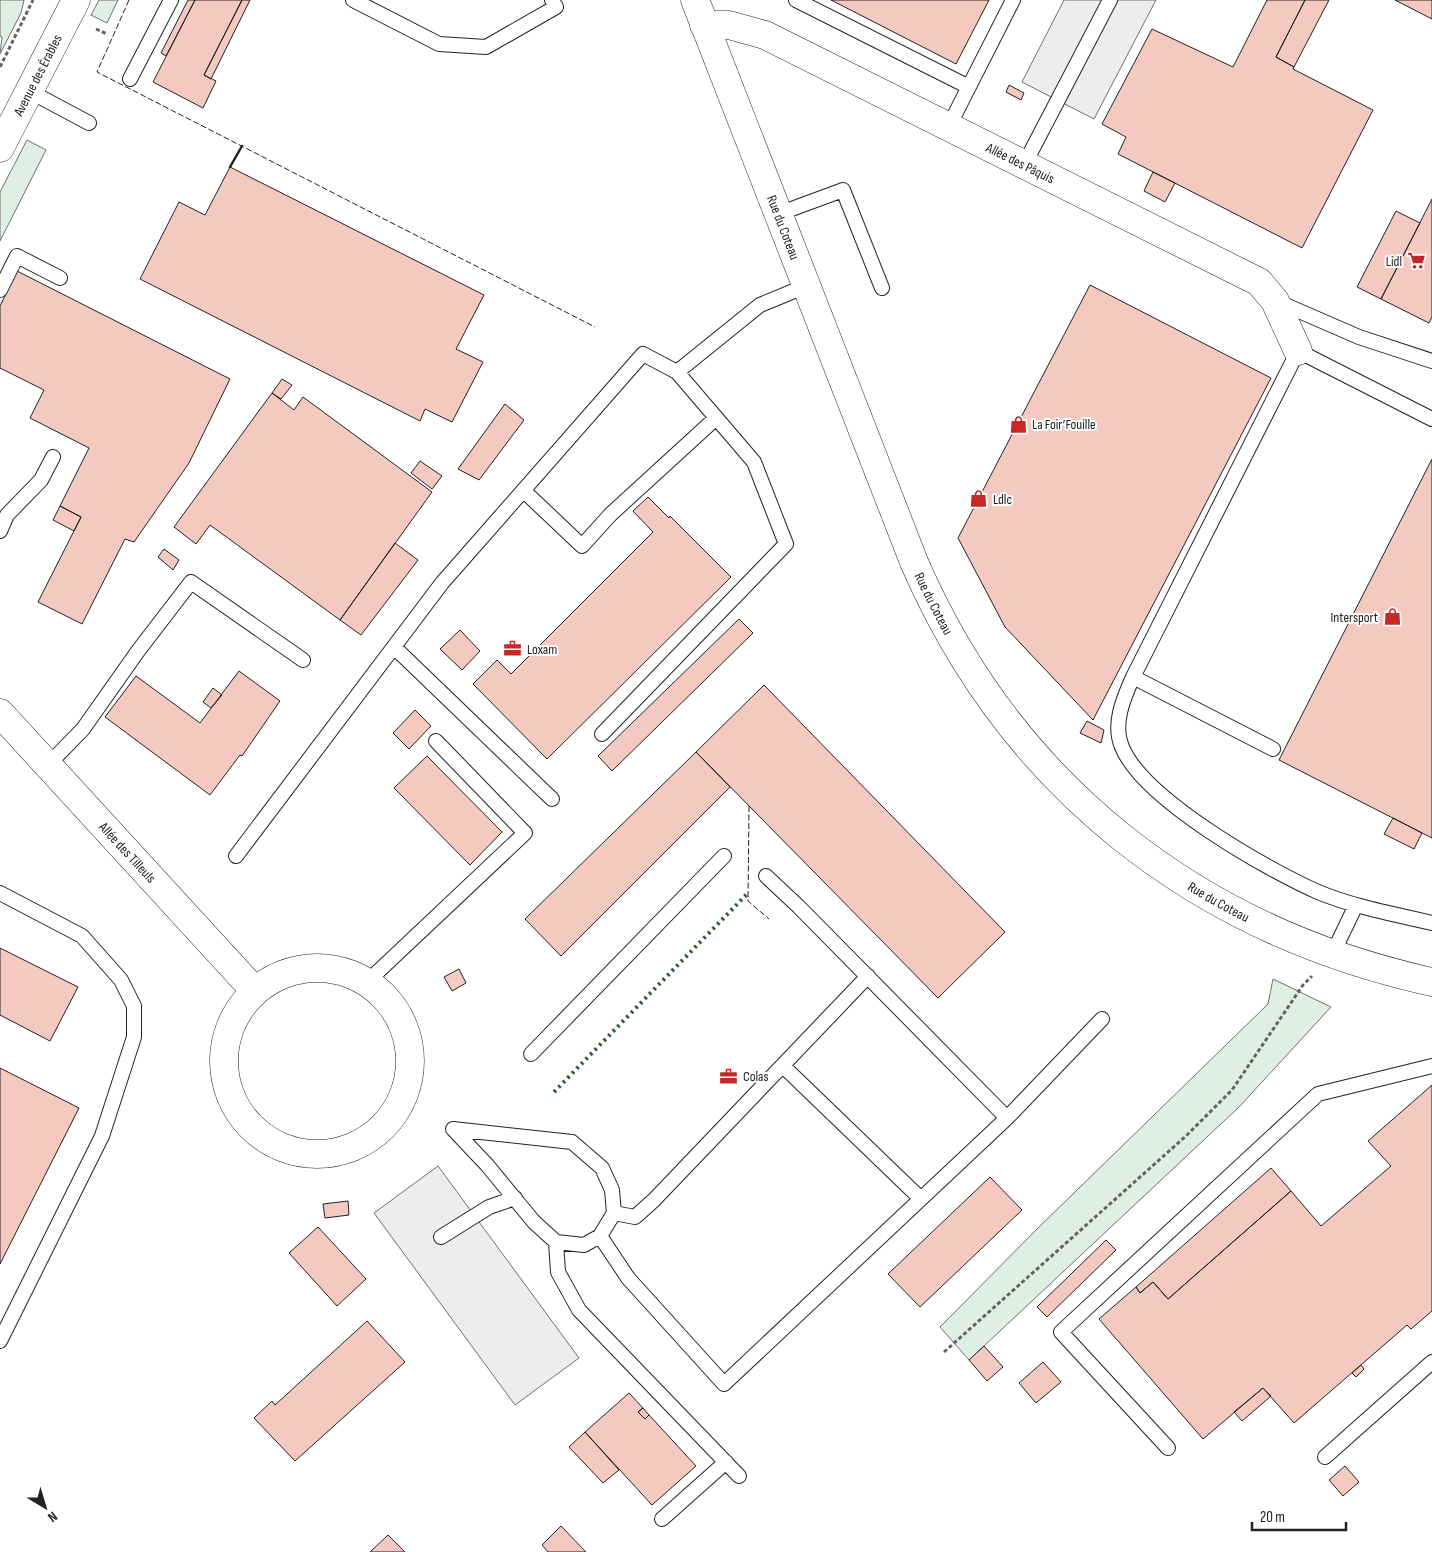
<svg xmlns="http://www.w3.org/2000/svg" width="1432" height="1552" font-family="'Sofia Sans Condensed',sans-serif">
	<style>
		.green { fill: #e0efe3; stroke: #6f6f6f }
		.parking { fill: #ededed; stroke: #6f6f6f }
		.building { fill: #f3c9c0; stroke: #222 }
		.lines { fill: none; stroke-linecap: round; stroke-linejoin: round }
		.service-casing { stroke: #222; stroke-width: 16 }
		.minor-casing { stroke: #222; stroke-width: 29 }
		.tertiary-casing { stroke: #222; stroke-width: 29 }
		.path { stroke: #646464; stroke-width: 3; stroke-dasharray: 4 2.5; stroke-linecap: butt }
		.service { stroke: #fff; stroke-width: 14 }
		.minor { stroke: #fff; stroke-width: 28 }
		.tertiary { stroke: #fff; stroke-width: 28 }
		.hedge { stroke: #2f5e38; stroke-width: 4; stroke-dasharray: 2.5 4; stroke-linecap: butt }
		.fence { stroke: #222; stroke-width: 1; stroke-dasharray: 6 2.5; stroke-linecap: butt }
		.wall { stroke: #222; stroke-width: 2.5 }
		.labels { text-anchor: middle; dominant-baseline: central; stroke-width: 4; stroke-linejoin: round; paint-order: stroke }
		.street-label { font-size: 14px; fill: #222; stroke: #fff }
		.poi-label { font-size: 14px; fill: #222; stroke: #fff; text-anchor: start }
	</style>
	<rect width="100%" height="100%" fill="#fff"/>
	<!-- green -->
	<path class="green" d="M0 0H24L21 13 0 54 2 37 0 36Z
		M99 0H118L107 23 91 15Z
		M27 140 46 150 0 241V192Z
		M1273 979 1331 1007 1239 1107 969 1360 940 1327 1038 1228 1268 1004Z"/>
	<!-- parking -->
	<path class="parking" d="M1064 0H1156L1094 119 1022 82Z
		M438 1166 579 1358 515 1405 374 1213Z"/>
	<!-- building -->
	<path class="building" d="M188 0H195L166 56 161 53Z
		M195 0H242L204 75 216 81 203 108 153 82Z
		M242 0H250L211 79 204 75Z
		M831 0H989L956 64Z
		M1267 0H1305L1276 57 1294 67 1293 69 1373 110 1302 248 1118 154 1126 137 1102 124 1152 29 1233 67Z
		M1305 0H1329L1294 67 1276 57Z
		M1395 0H1432V19Z
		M1009 85 1024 93 1021 100 1006 92Z
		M230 167 484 295 456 349 483 362 452 422 425 409 420 421 140 279 179 202 205 215Z
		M1153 172 1175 183 1165 202 1144 191Z
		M1432 199V317L1429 323 1381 299Z
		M1396 211 1420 223 1381 299 1357 287Z
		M17 271 230 379 189 463 134 542 125 539 82 624 38 602 81 517 60 506 89 448 30 418 44 390 0 368V306Z
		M1090 285 1271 378 1093 720 1005 627 958 538Z
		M282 379 292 385 281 399 272 393Z
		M272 393 294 410 303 397 432 492 340 620 210 525 196 544 174 527Z
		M505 404 524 420 479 480 458 469Z
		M1432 459V838L1279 760Z
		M420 461 442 476 432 489 411 473Z
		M648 497 669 518 670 516 731 577 547 759 473 684 497 660 511 674 653 532 633 511Z
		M60 506 81 517 74 531 53 520Z
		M395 543 418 560 361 635 340 620Z
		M164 549 179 560 173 570 158 557Z
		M739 619 753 633 612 771 598 756Z
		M460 630 480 651 462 670 440 649Z
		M239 671 280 701 242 756 240 755 210 795 105 717 136 676 200 723Z
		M764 685 1005 932 938 998 696 752Z
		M213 688 222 695 211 708 203 702Z
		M415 710 431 726 409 749 393 733Z
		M1087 721 1104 730 1101 743 1080 733Z
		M696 752 730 787 561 956 525 919Z
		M427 756 502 832 470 865 394 788Z
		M1393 818 1422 833 1414 849 1384 834Z
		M0 948 78 987 50 1041 0 1015Z
		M459 969 466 983 452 991 444 977Z
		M0 1068 79 1108 0 1264Z
		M1432 1085V1311L1411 1329 1407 1325 1294 1423 1263 1388 1203 1439 1099 1319 1136 1287 1140 1293 1153 1282 1168 1299 1291 1191 1321 1226 1391 1166 1368 1141Z
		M1271 1168 1291 1191 1168 1299 1153 1282 1140 1293 1136 1287Z
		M990 1177 1022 1210 920 1307 888 1274Z
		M348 1201 349 1215 325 1218 323 1204Z
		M318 1227 366 1279 337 1306 289 1253Z
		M1106 1240 1116 1250 1047 1317 1037 1307Z
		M367 1321 405 1362 295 1461 254 1418 272 1401 275 1405Z
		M984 1346 1003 1367 987 1381 969 1360Z
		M1043 1362 1061 1382 1036 1403 1019 1383Z
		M1361 1365 1364 1369 1356 1377 1352 1373Z
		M1263 1388 1271 1396 1242 1421 1234 1412Z
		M629 1393 643 1408 638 1412 645 1419 649 1415 696 1466 652 1505 585 1432Z
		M643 1408 649 1415 645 1419 638 1412Z
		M585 1432 619 1470 603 1483 569 1447Z
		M1345 1466 1359 1482 1343 1496 1329 1480Z
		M561 1526 586 1552H548L542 1545Z
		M388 1535 405 1552H370Z"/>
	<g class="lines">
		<defs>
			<path id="service" d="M353 0 439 44 486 47 556 7 552 0
				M796 0 969 87
				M130 79 171 0
				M29 91 89 123
				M948 128 1013 0
				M1024 165 1110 0
				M778 214 843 190 882 288
				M0 290 17 256 60 278
				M1276 301 1359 337 1432 361
				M1432 419 1298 351 1133 677C1124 697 1112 724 1122 747 1143 799 1266 869 1318 892 1354 907 1394 914 1432 923
				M524 491 582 546 610 515 716 418
				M0 531 7 515 41 480 53 457
				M394 647 552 799
				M1133 677 1273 749
				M602 734 786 544 754 462 677 372
				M48 765 83 729 138 651 191 582 303 660
				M236 856 442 583 643 354 677 372 760 305 806 286
				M766 876 799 907 1007 1118
				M0 893 82 936 121 980 134 1006V1037L102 1136 0 1341
				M1332 955 1356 905
				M367 982 525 833 436 741
				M531 1054 724 856
				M783 1066 921 1199
				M453 1129 572 1142 602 1168 612 1190 614 1213 600 1236 584 1245 556 1242 534 1222 487 1165Z
				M614 1213 635 1217 654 1200 868 976
				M600 1236 628 1278 724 1384 1007 1118 1102 1019
				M441 1237 489 1207 515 1198
				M556 1242 558 1272 579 1310 739 1476
				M1168 1448 1061 1332 1318 1094 1432 1066
				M1325 1457 1432 1362
				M662 1519 726 1462"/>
			<g id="minor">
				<path id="s1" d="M704 25H729L765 35 1259 282 1275 301 1298 351"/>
				<path id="s2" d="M0 713 255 991"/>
				<circle cx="317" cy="1061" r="93"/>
			</g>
			<g id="tertiary">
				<path id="s3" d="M695 0 914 562C1011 786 1196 930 1432 982"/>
				<path id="s4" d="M0 148 76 0"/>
			</g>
		</defs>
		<!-- service casing -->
		<use href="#service" class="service-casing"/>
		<!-- minor casing -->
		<use href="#minor" class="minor-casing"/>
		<!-- tertiary casing -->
		<use href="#tertiary" class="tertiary-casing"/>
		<!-- path -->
		<path class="path" d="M96 29 107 34
			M0 67 33 0
			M944 1352 1186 1136 1232 1090 1303 985 1312 976"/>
		<!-- service -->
		<use href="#service" class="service"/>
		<!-- minor -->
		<use href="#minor" class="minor"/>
		<!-- tertiary -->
		<use href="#tertiary" class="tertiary"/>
		<!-- hedge -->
		<path class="hedge" d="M554 1092 748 893"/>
		<!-- fence -->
		<path class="fence" d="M129 0 97 72 595 327
			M749 806 748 901 769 919"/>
		<!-- wall -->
		<path class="wall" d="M230 167 242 146"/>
	</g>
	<!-- icons -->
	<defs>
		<symbol id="supermarket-bare" viewBox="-9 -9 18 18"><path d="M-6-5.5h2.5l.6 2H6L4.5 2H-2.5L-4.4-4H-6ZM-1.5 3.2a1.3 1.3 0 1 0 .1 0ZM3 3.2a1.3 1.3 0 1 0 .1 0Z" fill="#c62828" stroke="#fff" stroke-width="2.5" paint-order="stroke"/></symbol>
		<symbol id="shop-bare" viewBox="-9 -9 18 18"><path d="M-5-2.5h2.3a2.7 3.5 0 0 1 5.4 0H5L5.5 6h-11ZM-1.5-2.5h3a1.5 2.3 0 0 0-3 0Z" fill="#c62828" stroke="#fff" stroke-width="2.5" paint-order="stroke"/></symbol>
		<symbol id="office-bare" viewBox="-9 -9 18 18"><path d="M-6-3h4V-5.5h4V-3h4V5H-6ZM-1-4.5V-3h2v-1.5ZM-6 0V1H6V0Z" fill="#c62828" stroke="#fff" stroke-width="2.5" paint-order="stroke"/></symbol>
	</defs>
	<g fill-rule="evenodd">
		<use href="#supermarket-bare" x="1404" y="248" width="25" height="25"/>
		<use href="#shop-bare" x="1006" y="412" width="25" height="25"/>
		<use href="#shop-bare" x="966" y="486" width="25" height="25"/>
		<use href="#shop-bare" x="1380" y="604" width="25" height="25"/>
		<use href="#office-bare" x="500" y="636" width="25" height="25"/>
		<use href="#office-bare" x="716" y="1064" width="25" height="25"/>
	</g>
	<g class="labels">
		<!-- street labels -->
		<g class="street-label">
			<text stroke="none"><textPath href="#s4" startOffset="82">Avenue des Érables</textPath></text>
			<text stroke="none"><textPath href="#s1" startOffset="348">Allée des Pâquis</textPath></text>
			<text stroke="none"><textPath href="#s3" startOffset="244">Rue du Coteau</textPath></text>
			<text stroke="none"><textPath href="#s3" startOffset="649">Rue du Coteau</textPath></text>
			<text stroke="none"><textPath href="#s2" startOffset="189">Allée des Tilleuls</textPath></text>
			<text stroke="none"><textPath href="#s3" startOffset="1068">Rue du Coteau</textPath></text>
		</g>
		<!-- poi labels -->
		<g class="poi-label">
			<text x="1402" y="261" text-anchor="end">Lidl</text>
			<text x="1032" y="424">La Foir’Fouille</text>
			<text x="993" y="499">Ldlc</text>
			<text x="1378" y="617" text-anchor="end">Intersport</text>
			<text x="527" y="649">Loxam</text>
			<text x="743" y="1076">Colas</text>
		</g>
	</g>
	<!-- north arrow -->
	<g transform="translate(45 1507) rotate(142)" stroke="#ffffff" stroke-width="4" paint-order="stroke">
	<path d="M0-4L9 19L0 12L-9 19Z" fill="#222222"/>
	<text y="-8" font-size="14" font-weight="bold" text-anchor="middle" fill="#222222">N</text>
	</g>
	<!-- scale -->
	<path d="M1252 1522v8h94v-8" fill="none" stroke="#222222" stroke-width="2.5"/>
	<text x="1260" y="1522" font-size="15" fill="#222222" stroke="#ffffff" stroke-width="4" paint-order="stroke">20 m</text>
</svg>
